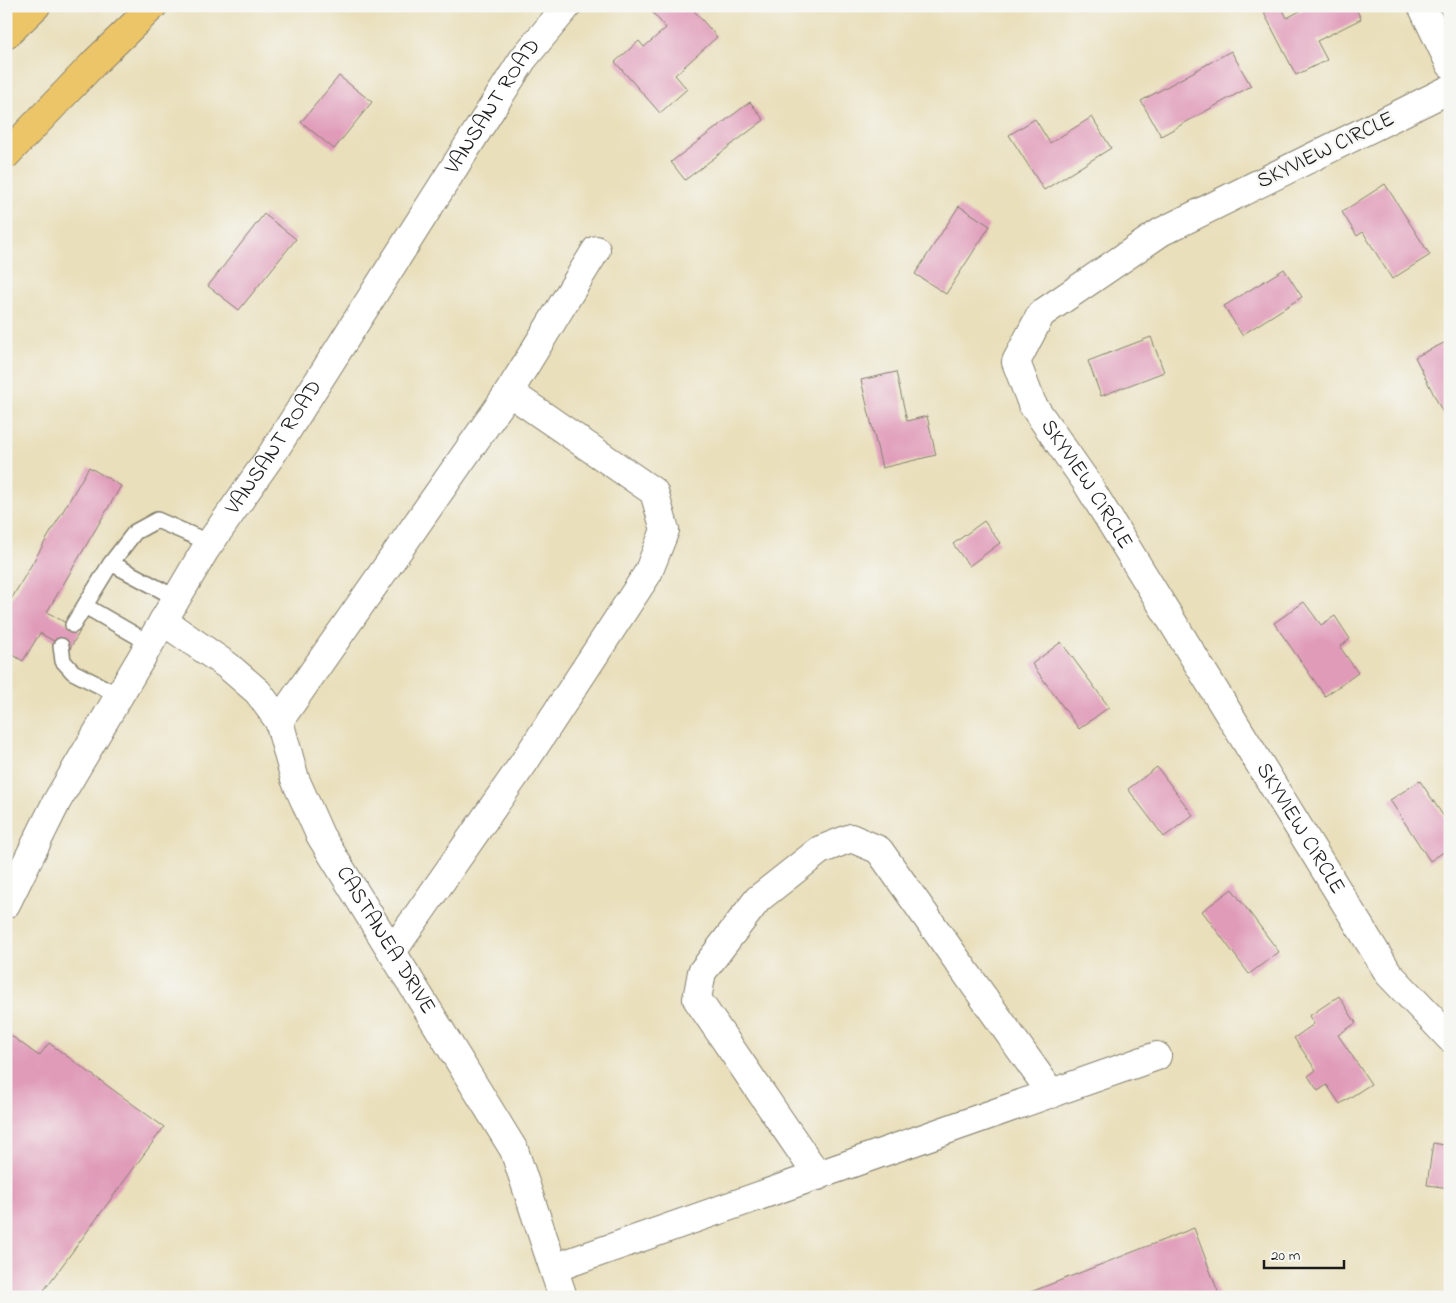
<svg xmlns="http://www.w3.org/2000/svg" width="1456" height="1303" font-family="'Indie Flower',sans-serif">
	<style>
		.building { fill: #e09bb9 }
		.lines { fill: none; stroke-linecap: round; stroke-linejoin: round }
		.lane-casing { stroke: #827e6c; stroke-width: 18 }
		.street-casing { stroke: #827e6c; stroke-width: 30 }
		.highway-casing { stroke: #827e6c; stroke-width: 30 }
		.lane { stroke: #fff; stroke-width: 15 }
		.street { stroke: #fff; stroke-width: 28 }
		.highway { stroke: #edc569; stroke-width: 28 }
		.labels { text-anchor: middle; dominant-baseline: central; stroke-width: 4.5; stroke-linejoin: round; paint-order: stroke }
		.street-label { font-size: 22px; fill: #1c1c1c; stroke: #f6f6f2 }
	</style>
	<rect width="100%" height="100%" fill="#f6f6f2"/>
	<filter id="ink" filterUnits="userSpaceOnUse"><feTurbulence type="fractalNoise" baseFrequency=".02" numOctaves="2"/><feDisplacementMap in="SourceGraphic" scale="10" xChannelSelector="R" yChannelSelector="G"/><feConvolveMatrix kernelMatrix="1 2 1 2 8 2 1 2 1" color-interpolation-filters="sRGB"/></filter>
	<filter id="wash" filterUnits="userSpaceOnUse"><feTurbulence type="fractalNoise" baseFrequency=".0096" numOctaves="4" result="noise"/><feDisplacementMap in="SourceGraphic" scale="20" xChannelSelector="R" yChannelSelector="G"/><feGaussianBlur stdDeviation="1.12" result="paint"/><feColorMatrix in="noise" values="0 0 0 0 0 0 0 0 0 0 0 0 0 0 0 0 0 1.4 0 .05"/><feComposite in="paint" operator="in"/></filter>
	<g filter="url(#wash)">
		<rect width="100%" height="100%" fill="#e9dfbb"/>
		<g id="blocks">
			<!-- building -->
			<path class="building" d="M647 6H690L717 37 675 75 687 89 660 113 615 62 639 41 644 47 666 28Z
				M1277 6H1281L1287 18 1309 6H1355L1361 19 1317 41 1327 60 1296 75 1264 13Z
				M1231 51 1251 86 1161 136 1141 101Z
				M339 76 372 102 334 149 301 122Z
				M750 102 764 120 685 180 671 162Z
				M1092 117 1111 148 1044 190 1009 135 1035 119 1050 143Z
				M1385 184 1430 255 1392 279 1363 232 1357 236 1342 212Z
				M959 206 990 226 946 294 915 274Z
				M264 214 296 239 239 310 208 286Z
				M1284 269 1302 297 1242 335 1224 306Z
				M1151 337 1164 372 1101 396 1088 361Z
				M1450 340V427L1415 357Z
				M896 372 907 421 927 416 936 455 882 468 861 380Z
				M89 467 121 486 47 612 80 631 69 650 40 633 23 661 6 651V608Z
				M984 521 1000 543 969 566 953 544Z
				M1304 602 1321 625 1335 616 1350 639 1340 647 1358 673 1325 696 1274 623Z
				M1061 642 1109 707 1079 729 1032 664Z
				M1157 767 1193 815 1164 837 1128 789Z
				M1420 781 1450 826V848L1430 861 1390 800Z
				M1232 889 1279 952 1249 974 1202 911Z
				M1339 996 1356 1023 1338 1035 1371 1084 1340 1104 1327 1085 1318 1091 1308 1076 1316 1070 1294 1038 1314 1024 1309 1016Z
				M6 1032 39 1056 49 1043 164 1127 39 1297H6Z
				M1433 1143 1450 1146V1188L1427 1185Z
				M1194 1228 1220 1297H1018Z"/>
		</g>
	</g>
	<g filter="url(#ink)">
		<use href="#blocks" fill-opacity="0" stroke="#827e6c" stroke-width="1"/>
		<g class="lines">
			<defs>
				<path id="lane" d="M111 563 176 598
					M85 606 149 643
					M73 625 111 563 135 532 157 520 210 543
					M61 646 63 661 73 672 118 695"/>
				<g id="street">
					<path d="M1422 6 1450 64"/>
					<path id="s1" d="M1450 89 1161 232 1041 314 1016 362 1032 404 1085 480 1389 974 1450 1038"/>
					<path d="M509 392 596 250"/>
					<path id="s2" d="M163 621 228 666 258 692 279 721 295 779 320 835 514 1150 563 1297"/>
					<path d="M279 721 509 392 654 492 665 530 648 573 523 764 392 952"/>
					<path id="s3" d="M6 904 57 801 205 550 272 454 523 59 567 6"/>
					<path d="M818 1176 697 999 702 972 758 899 820 850 851 838 879 850 1052 1094"/>
					<path d="M554 1268 1157 1056"/>
				</g>
				<path id="highway" d="M6 35 36 6
					M6 155 95 62 153 6"/>
			</defs>
			<!-- lane casing -->
			<use href="#lane" class="lane-casing"/>
			<!-- street casing -->
			<use href="#street" class="street-casing"/>
			<!-- highway casing -->
			<use href="#highway" class="highway-casing"/>
			<!-- lane -->
			<use href="#lane" class="lane"/>
			<!-- street -->
			<use href="#street" class="street"/>
			<!-- highway -->
			<use href="#highway" class="highway"/>
		</g>
	</g>
	<g class="labels">
		<!-- street labels -->
		<g class="street-label">
			<text stroke="none"><textPath href="#s3" startOffset="935">VANSANT ROAD</textPath></text>
			<text transform="translate(1326 151) rotate(-26)">SKYVIEW CIRCLE</text>
			<text stroke="none"><textPath href="#s3" startOffset="530">VANSANT ROAD</textPath></text>
			<text stroke="none"><textPath href="#s1" startOffset="664">SKYVIEW CIRCLE</textPath></text>
			<text stroke="none"><textPath href="#s1" startOffset="1069">SKYVIEW CIRCLE</textPath></text>
			<text stroke="none"><textPath href="#s2" startOffset="400">CASTANEA DRIVE</textPath></text>
		</g>
	</g>
	<!-- margin -->
	<rect width="1456" height="1303" fill="none" stroke="#f6f6f2" stroke-width="25"/>
	<!-- scale -->
	<path d="M1264 1260v8h80v-8" fill="none" stroke="#1c1c1c" stroke-width="2.5"/>
	<text x="1271" y="1260" font-size="15" fill="#1c1c1c" stroke="#f6f6f2" stroke-width="4" paint-order="stroke">20 m</text>
</svg>
